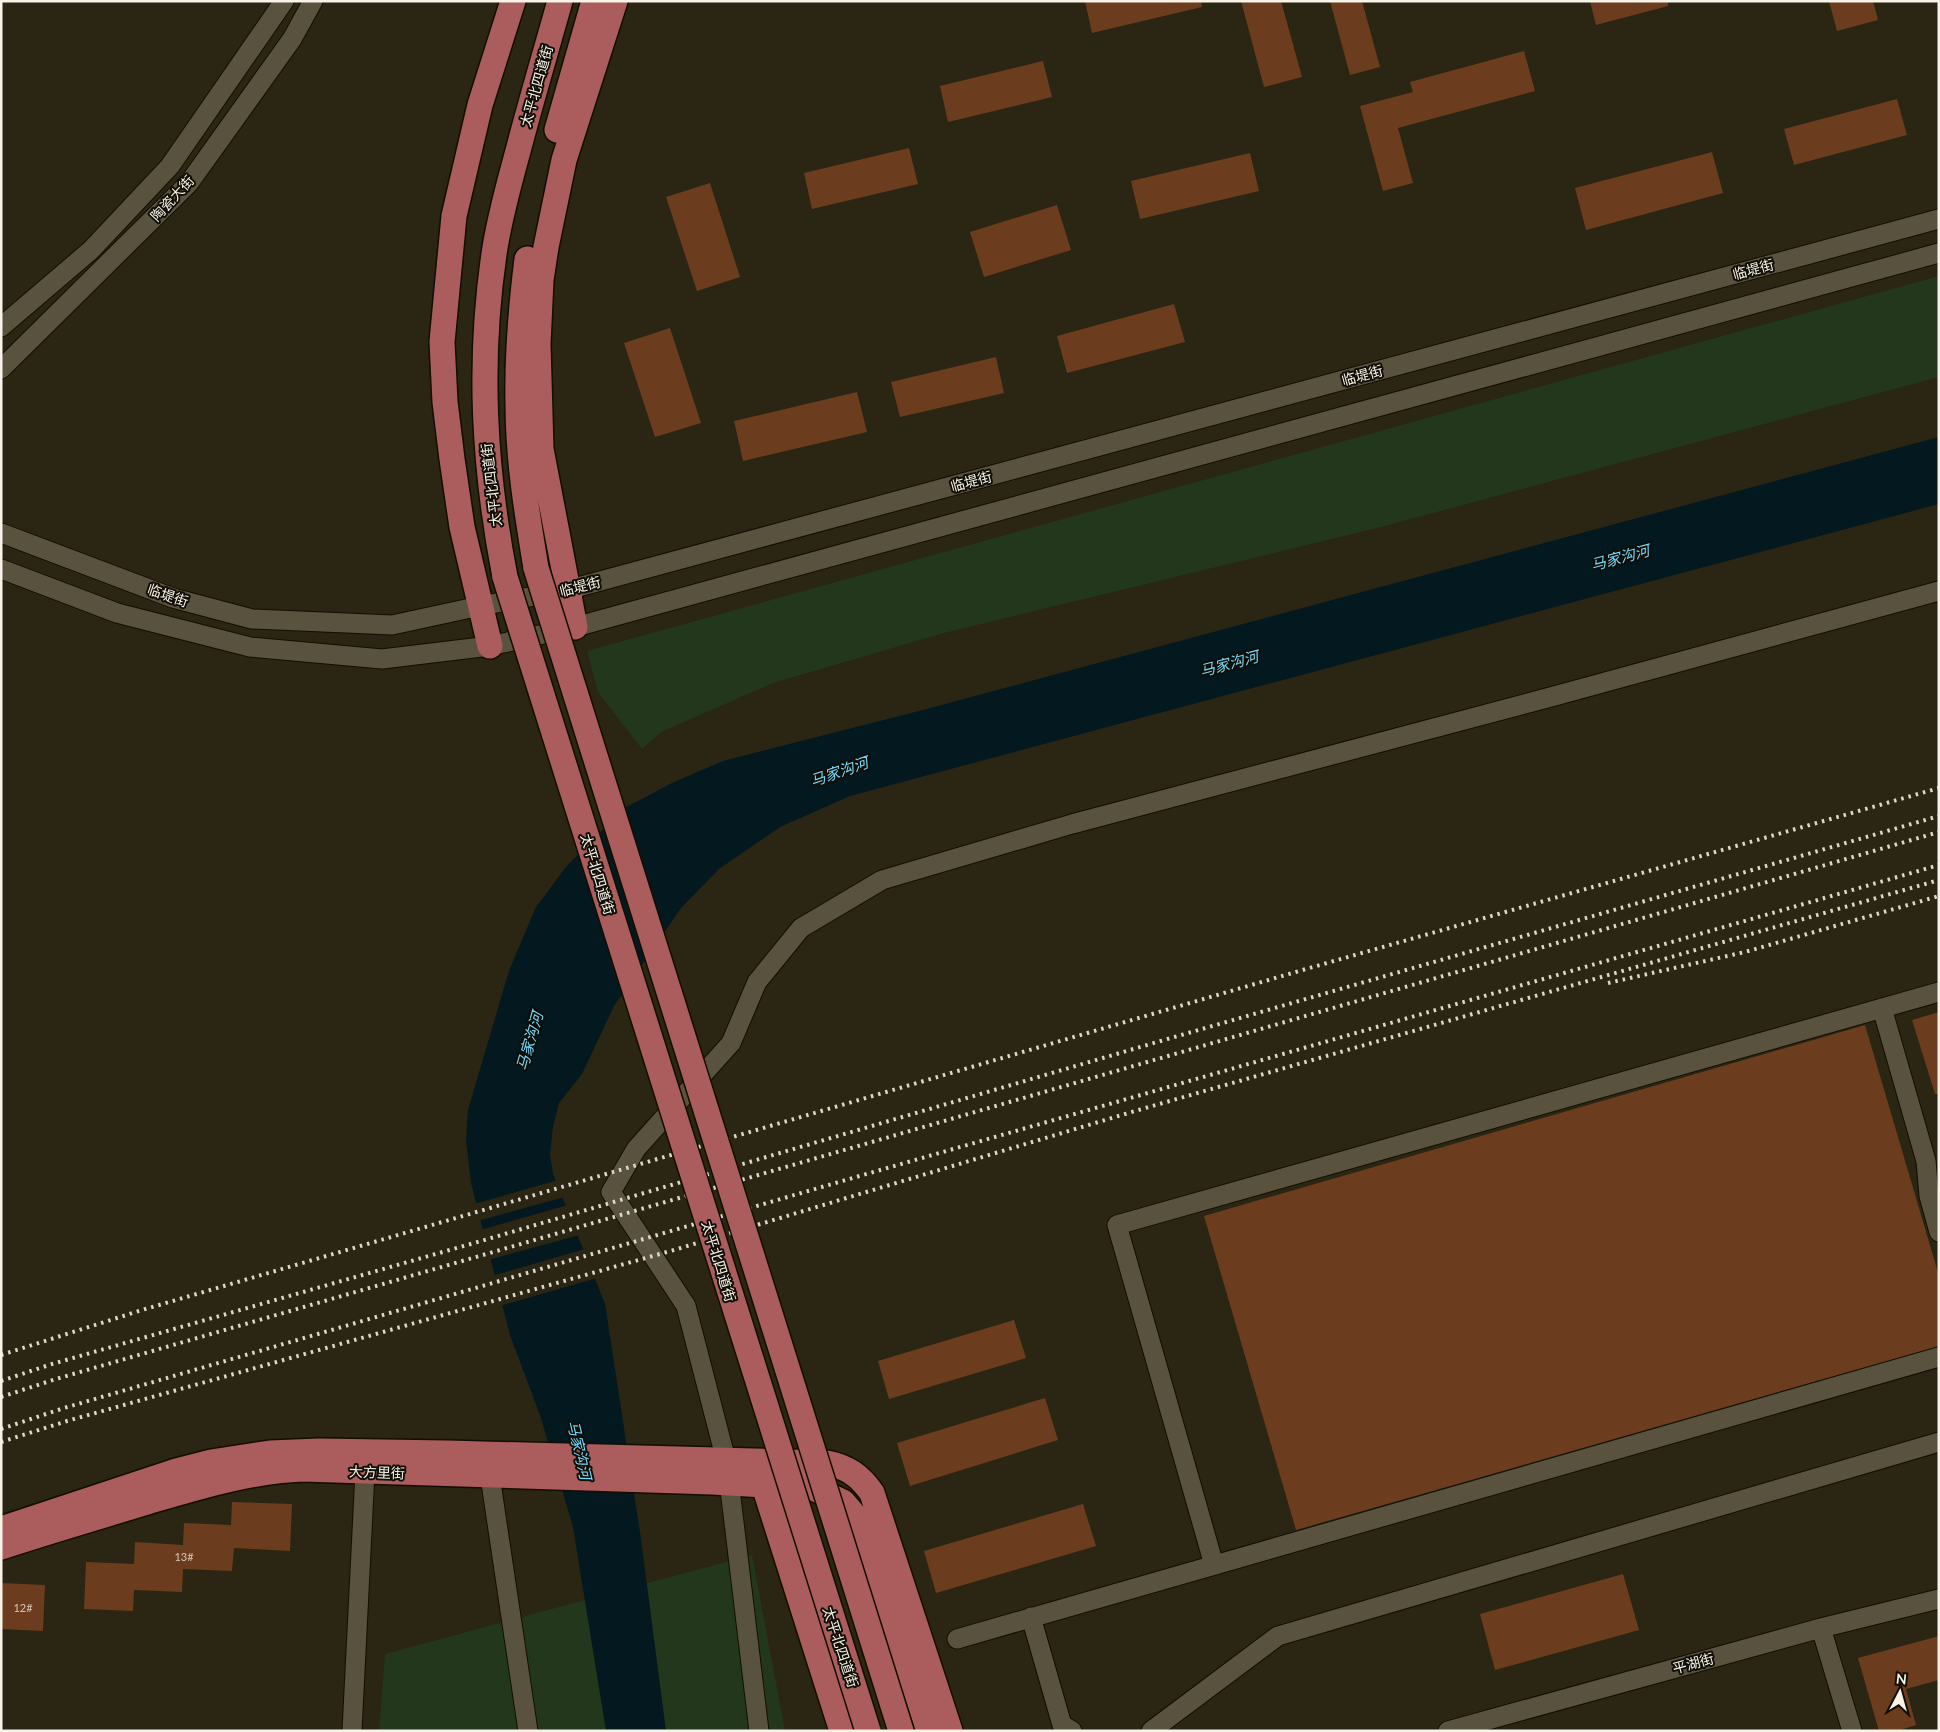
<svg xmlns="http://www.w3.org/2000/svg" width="1940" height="1732" font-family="Lato,'Noto Sans SC',sans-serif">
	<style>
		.green { fill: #23371c }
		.water { fill: #03181f }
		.pier { fill: #2b2513 }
		.building { fill: #6b3d1e }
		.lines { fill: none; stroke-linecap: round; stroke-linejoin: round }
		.minor-casing { stroke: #130e01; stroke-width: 21 }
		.major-casing { stroke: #130e01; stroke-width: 28 }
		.minor { stroke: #59523f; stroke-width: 19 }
		.major { stroke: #ab5c5c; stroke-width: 25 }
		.rail { stroke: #dcd8cb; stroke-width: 4; stroke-dasharray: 2.5 5; stroke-linecap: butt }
		.major-bridge-casing { stroke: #130e01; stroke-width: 28; stroke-linecap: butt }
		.major-bridge { stroke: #ab5c5c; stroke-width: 25 }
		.labels { text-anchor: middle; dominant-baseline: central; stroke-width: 4; stroke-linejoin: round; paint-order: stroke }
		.number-label { font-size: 11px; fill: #d4c6b5 }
		.street-label { font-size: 14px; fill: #f7f3e7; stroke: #110e07 }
		.water-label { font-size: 15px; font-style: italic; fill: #73dcfe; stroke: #110e07 }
	</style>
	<rect width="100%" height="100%" fill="#2b2513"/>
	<!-- green -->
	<path class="green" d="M1939 276V377L1381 527 944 633 773 683 661 732 642 749 598 692 587 651Z
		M752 1555 785 1731H379L385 1654Z"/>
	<!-- water -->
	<path class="water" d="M1939 437V504L850 796 780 827 719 869 681 908 614 1006 582 1074 559 1103 553 1126 550 1155 553 1174 605 1304 641 1539 666 1731H606L573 1527 541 1418 510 1335 471 1183 466 1140 468 1110 509 971 536 907 566 867 623 809 672 783 723 761 923 710Z"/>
	<!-- pier -->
	<path class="pier" d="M558 1180 564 1197 478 1221 474 1204Z
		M568 1205 580 1235 488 1260 480 1230Z
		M585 1249 597 1278 500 1306 492 1276Z"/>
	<!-- building -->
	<path class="building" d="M1085 1H1201L1202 7 1092 33Z
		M1241 1H1281L1302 77 1264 87Z
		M1330 1H1362L1380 67 1350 75Z
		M1590 1H1668V6L1596 25Z
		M1829 1H1873L1878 20 1837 31Z
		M1524 51 1535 91 1398 128 1413 183 1383 191 1360 106 1413 92 1410 82Z
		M1043 61 1052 97 948 122 940 86Z
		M1897 99 1907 135 1794 165 1784 129Z
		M909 148 918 184 812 209 804 173Z
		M1712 152 1723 193 1586 230 1575 188Z
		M1250 153 1259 191 1140 219 1131 181Z
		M710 183 740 277 697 291 666 197Z
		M1057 205 1071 250 984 277 970 232Z
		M1174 304 1185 342 1067 373 1057 336Z
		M670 328 701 423 655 437 624 343Z
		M996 357 1004 393 900 417 891 382Z
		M857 392 867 432 743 461 734 421Z
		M1939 1012V1094H1935L1912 1020Z
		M1865 1025 1939 1276V1346L1296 1530 1204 1216Z
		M1014 1320 1026 1358 889 1399 878 1361Z
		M1045 1398 1058 1440 910 1486 897 1443Z
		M232 1502 292 1504 290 1551 234 1548 232 1571 183 1569 182 1592 134 1590 133 1611 84 1609 86 1562 134 1564 135 1542 183 1545 184 1523 231 1525Z
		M1083 1504 1096 1546 936 1593 924 1551Z
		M1623 1574 1639 1630 1495 1670 1480 1614Z
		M1 1583 45 1585 43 1631 1 1629Z
		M1939 1636V1680L1906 1689 1916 1725 1897 1731H1879L1858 1658Z"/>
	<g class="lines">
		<defs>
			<path id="minor" d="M1 327 91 250 170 166 284 1
				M1 369 189 183 292 39 313 1
				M1 533 173 598 252 619 392 625 480 606 567 590 1939 219
				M1 569 117 613 250 647 382 659 490 646 575 627 1939 253
				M1882 1008 1926 1161 1929 1196 1939 1232
				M490 1476 528 1731
				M1214 1565 1117 1225 1939 992
				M1031 1617 1062 1725 1072 1731
				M1821 1628 1852 1731
				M957 1639 1939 1357
				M352 1731 365 1472
				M759 1731 727 1464 686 1306 611 1192 636 1149 731 1043 757 982 801 928 882 880 1072 824 1547 698 1939 591
				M1151 1731 1278 1636 1939 1442
				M1448 1731 1821 1628 1939 1599"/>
			<path id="major" d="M557 130 594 1
				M527 259C521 307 517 356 518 404 518 459 527 514 536 568
				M505 577C484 468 478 364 494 254 499 219 509 184 518 151 531 101 546 51 560 1
				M575 627 541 449 538 344 541 280 546 247 564 160 615 1
				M490 646 462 527 452 459 445 402 442 342 454 216 480 105 513 1
				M759 1470 842 1731
				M1 1529 176 1471 211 1462 270 1453 319 1451 447 1453 827 1463C848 1467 860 1476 872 1493L950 1731
				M1 1547C50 1531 98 1517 147 1502 198 1487 250 1471 303 1469L712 1482 813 1488 843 1502 854 1515 865 1541 929 1731"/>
		</defs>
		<!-- minor casing -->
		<use href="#minor" class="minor-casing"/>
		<!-- major casing -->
		<use href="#major" class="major-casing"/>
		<!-- minor -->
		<use href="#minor" class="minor"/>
		<!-- major -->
		<use href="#major" class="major"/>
		<!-- rail -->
		<path class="rail" d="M1608 983 1745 952 1939 896
			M1 1355 142 1310 1306 969 1939 788
			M1 1381 52 1364 481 1241 1164 1040 1939 816
			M1 1397 56 1379 1939 832
			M1 1429 64 1408 863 1175 1939 865
			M1 1442 67 1421 674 1250 1135 1111 1939 880"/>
		<defs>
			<path id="major-bridge" d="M536 568 901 1731
				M505 577 868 1731"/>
		</defs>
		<!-- major-bridge casing -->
		<use href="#major-bridge" class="major-bridge-casing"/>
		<!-- major-bridge -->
		<use href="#major-bridge" class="major-bridge"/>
	</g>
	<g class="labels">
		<!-- number labels -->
		<g class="number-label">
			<text x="184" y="1556">13#</text>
			<text x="23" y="1607">12#</text>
		</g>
		<!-- street labels -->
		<g class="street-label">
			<text transform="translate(536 86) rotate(-74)">太平北四道街</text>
			<text transform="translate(172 198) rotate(-47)">陶瓷大街</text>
			<text transform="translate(1753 269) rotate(-15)">临堤街</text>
			<text transform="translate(1362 375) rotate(-15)">临堤街</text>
			<text transform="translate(971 481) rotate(-15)">临堤街</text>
			<text transform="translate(491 485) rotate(-97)">太平北四道街</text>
			<text transform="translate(580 586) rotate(-14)">临堤街</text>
			<text transform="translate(168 595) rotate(19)">临堤街</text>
			<text transform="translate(598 874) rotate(73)">太平北四道街</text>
			<text transform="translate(719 1261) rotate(73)">太平北四道街</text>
			<text transform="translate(377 1472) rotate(2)">大方里街</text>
			<text transform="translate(841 1647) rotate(72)">太平北四道街</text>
			<text transform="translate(1693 1663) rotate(-15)">平湖街</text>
		</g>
		<!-- water labels -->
		<g class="water-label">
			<text transform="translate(1620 557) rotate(-15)">马家沟河</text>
			<text transform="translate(1229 663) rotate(-15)">马家沟河</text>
			<text transform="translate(839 771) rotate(-19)">马家沟河</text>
			<text transform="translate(529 1041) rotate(-74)">马家沟河</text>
			<text transform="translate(580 1450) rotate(77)">马家沟河</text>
		</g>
	</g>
	<!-- border -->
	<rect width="1940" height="1732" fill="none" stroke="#f7f3e7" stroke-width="5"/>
	<!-- north arrow -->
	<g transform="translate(1900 1692) rotate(6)" stroke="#110e07" stroke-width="4" paint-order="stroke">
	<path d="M0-4L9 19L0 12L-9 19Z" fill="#f7f3e7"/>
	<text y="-8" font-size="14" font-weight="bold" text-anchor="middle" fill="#f7f3e7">N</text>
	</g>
</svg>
